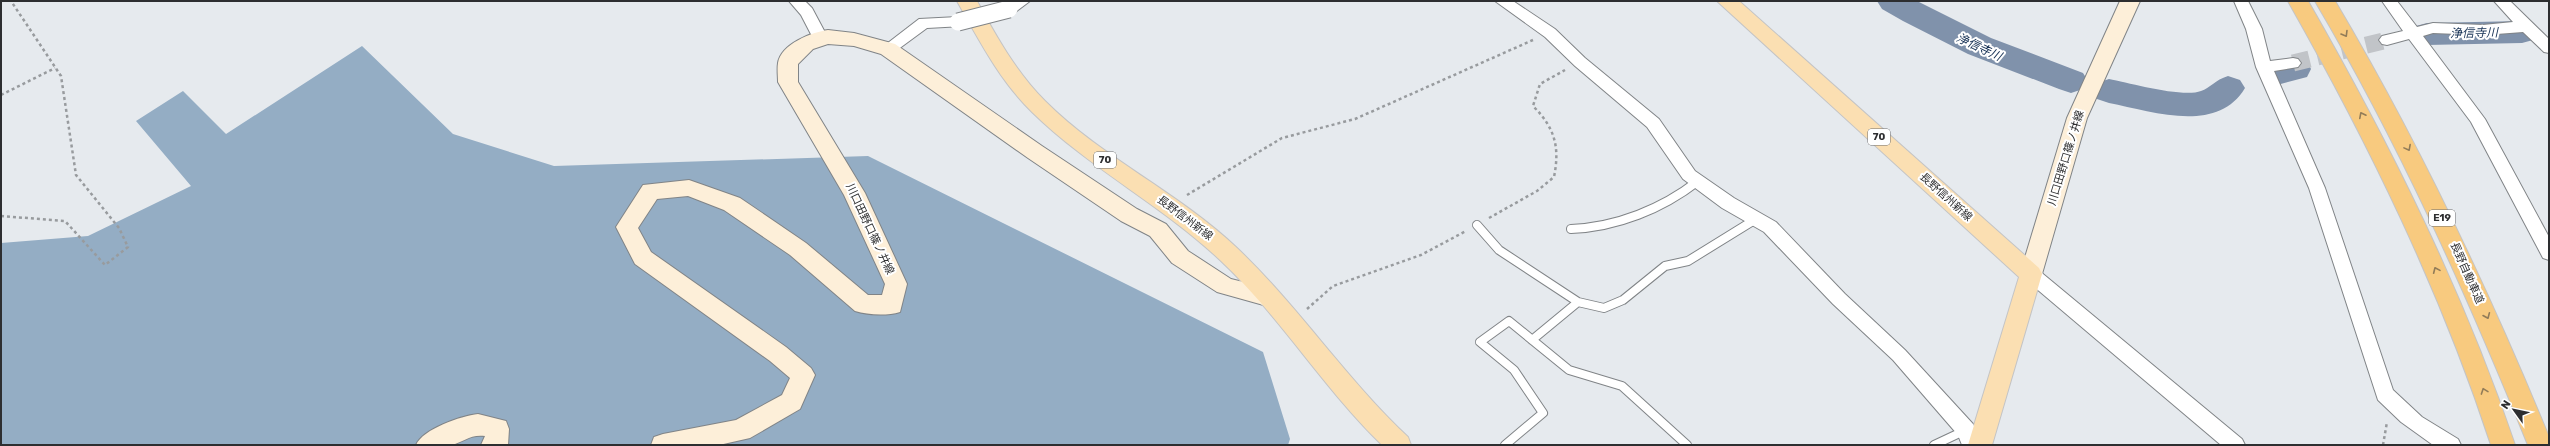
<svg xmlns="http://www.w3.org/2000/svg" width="2550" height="446" font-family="Rubik,'Noto Sans JP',sans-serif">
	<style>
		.forest { fill: #94adc4 }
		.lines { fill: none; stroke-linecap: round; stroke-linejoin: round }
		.river { fill: #8092ab; fill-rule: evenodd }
		.street-tunnel { stroke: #c1c4c8; stroke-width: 17; stroke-dasharray: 17 8; stroke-linecap: butt }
		.lane-casing { stroke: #808487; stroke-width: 10 }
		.street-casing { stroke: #808487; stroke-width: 2 }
		.secondary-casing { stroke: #808487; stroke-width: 2 }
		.primary-casing { stroke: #c4c4c5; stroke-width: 2 }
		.highway-casing { stroke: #c4c4c5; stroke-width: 2 }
		.path { stroke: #989b9e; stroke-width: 2.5; stroke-dasharray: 3 3; stroke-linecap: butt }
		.lane { stroke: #fff; stroke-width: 8 }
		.street { fill: #fff; fill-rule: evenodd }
		.secondary { fill: #fdefd9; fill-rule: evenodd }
		.primary { fill: #fbdfb2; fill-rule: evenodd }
		.highway { fill: #f8ca7f; fill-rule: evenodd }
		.street-bridge-casing { stroke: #808487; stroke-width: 19; stroke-linecap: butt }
		.street-bridge { stroke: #fff; stroke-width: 17 }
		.oneway { stroke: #927c58 }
		.labels { text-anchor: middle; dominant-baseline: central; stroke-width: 4; stroke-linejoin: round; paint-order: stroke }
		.shield { fill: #fff; stroke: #6c6d6e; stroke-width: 1 }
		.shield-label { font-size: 10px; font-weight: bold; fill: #2d2e30 }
		.street-label { font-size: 11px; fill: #2d2e30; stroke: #fff }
		.water-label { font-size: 12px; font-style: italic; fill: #142f53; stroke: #fff }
	</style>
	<rect width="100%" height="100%" fill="#e6eaee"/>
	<!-- forest -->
	<path class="forest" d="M362 46 453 134 554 166 868 156 1263 352 1290 439 1288 445H1V243L88 236 191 186 136 121 183 91 226 134Z"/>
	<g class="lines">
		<!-- river -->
		<path class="river" d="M1877 1H1917L1991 38 2083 73 2088 81 2083 89 2071 93 2059 89 1968 54 1903 21 1882 9Z
			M2522 21 2533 24 2538 32 2533 40 2522 43 2427 45 2416 42 2411 34 2416 26 2427 23Z
			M2295 57 2307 61 2311 69 2307 77 2277 85 2265 81 2261 73 2265 65Z
			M2228 76 2240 80 2245 88C2217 135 2151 111 2109 103L2097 99 2092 91 2097 83 2109 79C2130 83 2183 98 2201 91 2210 88 2215 80 2228 76Z"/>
		<!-- street-tunnel -->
		<path class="street-tunnel" d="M2293 63 2387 40"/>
		<defs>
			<path id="lane" d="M1477 225 1499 250 1578 302 1532 340
				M1571 229C1617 227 1662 209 1698 181
				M1578 302 1604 308 1623 300 1665 266 1688 261 1756 219
				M1505 445 1543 413 1514 370 1480 342 1509 321 1569 370 1622 386 1687 445
				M1934 445 1966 430"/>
			<path id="street" d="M789 1H805L812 8 828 38 825 42H815L801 15Z
				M1011 1H1030L1014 13H1004L1002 9Z
				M1495 1H1513L1555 29 1585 58 1659 119 1695 171 1734 198 1776 222 1845 294 1905 350 1973 424 1982 445H1962L1958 435 1893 360 1833 304 1764 232 1722 208 1683 179 1647 127 1575 66 1545 37Z
				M2234 1H2248L2262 29 2270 61 2293 58 2298 59 2301 63 2298 67 2274 71 2325 188 2393 390 2422 417 2458 439 2461 445H2433L2401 422 2378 400 2309 188 2256 67 2246 29Z
				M2382 1H2397L2417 27 2433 23 2483 25 2513 22 2494 1H2510L2549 39V53L2544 52 2523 32 2483 35 2433 33 2423 36 2485 119 2549 237V260L2543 258 2471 122 2409 39 2387 45 2382 44 2379 40 2382 36 2403 31Z
				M958 17 963 18 966 22 963 26 927 28 893 53H883L880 49 919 19Z
				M2031 267 2037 269 2242 439 2245 445H2221L2025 279 2022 274 2025 269Z"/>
			<path id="secondary" d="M2120 1H2140L2087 118 2042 274 2039 280 2031 283 2023 280 2020 274 2067 118Z
				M828 30 854 33 895 44 1042 146 1137 209 1166 224 1188 251 1231 279 1275 290 1278 297 1275 304 1267 306 1217 292 1172 263 1150 236 1121 221 1028 158 881 54 854 46 828 44 813 49 798 64V82L865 193 907 284 900 312C887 316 868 315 855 311L790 255 724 210 688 196 657 199 638 228 651 252 786 347 811 368 815 375 800 409 750 438 719 445H651L654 437 663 434 736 420 782 395 790 378 770 361 635 264 616 227 643 185 689 180 740 198 806 243 868 295H882L885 284 844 195 778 82C778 76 777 69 778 63 781 44 812 32 828 30Z
				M478 414 506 421 509 429 508 445H481L485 436C470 434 464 442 451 445 440 446 427 445 416 445 423 429 461 416 478 414Z"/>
			<path id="primary" d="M957 1H977C996 36 1016 72 1045 101 1102 158 1178 192 1237 248 1299 307 1346 379 1408 437L1411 445H1382C1323 388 1280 316 1220 260 1162 205 1089 168 1032 112 1000 81 979 40 957 1Z
				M1717 1H1739L2039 268 2042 274 1992 445H1968L2019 277Z"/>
			<path id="highway" d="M2288 1H2308C2390 144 2462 289 2515 445H2491C2440 289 2369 144 2288 1Z
				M2315 1H2335C2418 141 2487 286 2549 437V445H2528C2466 292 2399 143 2315 1Z"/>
		</defs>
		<!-- lane casing -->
		<use href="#lane" class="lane-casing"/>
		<!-- street casing -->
		<use href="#street" class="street-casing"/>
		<!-- secondary casing -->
		<use href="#secondary" class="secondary-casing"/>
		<!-- primary casing -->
		<use href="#primary" class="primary-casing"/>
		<!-- highway casing -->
		<use href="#highway" class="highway-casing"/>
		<!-- path -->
		<path class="path" d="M1 95 55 68
			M1187 195 1282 138 1355 119 1533 40
			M1 216 65 221 105 265 128 247 119 228 76 175 61 76 11 1
			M1489 218 1537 191 1554 177C1560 147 1555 128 1533 106L1540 84 1565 70
			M1307 309 1333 286 1421 255 1466 231
			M2383 445 2387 422"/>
		<!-- lane -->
		<use href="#lane" class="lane"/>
		<!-- street -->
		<use href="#street" class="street"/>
		<!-- secondary -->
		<use href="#secondary" class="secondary"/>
		<!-- primary -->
		<use href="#primary" class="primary"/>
		<!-- highway -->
		<use href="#highway" class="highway"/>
		<defs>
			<path id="street-bridge" d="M958 22 1009 9"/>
		</defs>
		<!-- street-bridge casing -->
		<use href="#street-bridge" class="street-bridge-casing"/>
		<!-- street-bridge -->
		<use href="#street-bridge" class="street-bridge"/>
	</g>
	<!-- one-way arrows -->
	<defs><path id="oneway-chevron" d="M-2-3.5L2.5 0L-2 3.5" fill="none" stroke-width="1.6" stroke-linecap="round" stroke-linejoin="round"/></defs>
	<g class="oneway">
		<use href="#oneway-chevron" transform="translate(2345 34) rotate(59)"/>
		<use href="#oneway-chevron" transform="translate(2362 115) rotate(-117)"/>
		<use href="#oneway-chevron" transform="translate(2408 148) rotate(62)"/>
		<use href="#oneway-chevron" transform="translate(2436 270) rotate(-114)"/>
		<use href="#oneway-chevron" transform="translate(2487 316) rotate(67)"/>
		<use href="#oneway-chevron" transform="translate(2484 391) rotate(-110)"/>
	</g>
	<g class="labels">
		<!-- shield labels -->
		<g class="shield">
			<rect x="1868" y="129" width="22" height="16" rx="3"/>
			<rect x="1094" y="152" width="22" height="16" rx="3"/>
			<rect x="2429" y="210" width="26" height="16" rx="3"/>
		</g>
		<g class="shield-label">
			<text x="1879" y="137">70</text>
			<text x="1105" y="160">70</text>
			<text x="2442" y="218">E19</text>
		</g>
		<!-- street labels -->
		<g class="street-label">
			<text transform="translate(2066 158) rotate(-73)">川口田野口篠ノ井線</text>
			<text transform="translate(1946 197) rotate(42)">長野信州新線</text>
			<text transform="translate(1185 218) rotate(37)">長野信州新線</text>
			<text transform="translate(870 229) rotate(65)">川口田野口篠ノ井線</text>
			<text transform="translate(2467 273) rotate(66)">長野自動車道</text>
		</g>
		<!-- water labels -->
		<g class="water-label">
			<text transform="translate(2474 33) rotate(-1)">浄信寺川</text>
			<text transform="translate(1979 47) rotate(25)">浄信寺川</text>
		</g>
	</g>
	<!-- border -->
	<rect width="2550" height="446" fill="none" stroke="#2d2e30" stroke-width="4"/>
	<!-- north arrow -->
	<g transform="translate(2514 410) rotate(303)" stroke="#ffffff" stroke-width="3" paint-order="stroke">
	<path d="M0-3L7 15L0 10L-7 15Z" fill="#2d2e30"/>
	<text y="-6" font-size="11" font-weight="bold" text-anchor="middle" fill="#2d2e30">N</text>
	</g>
</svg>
